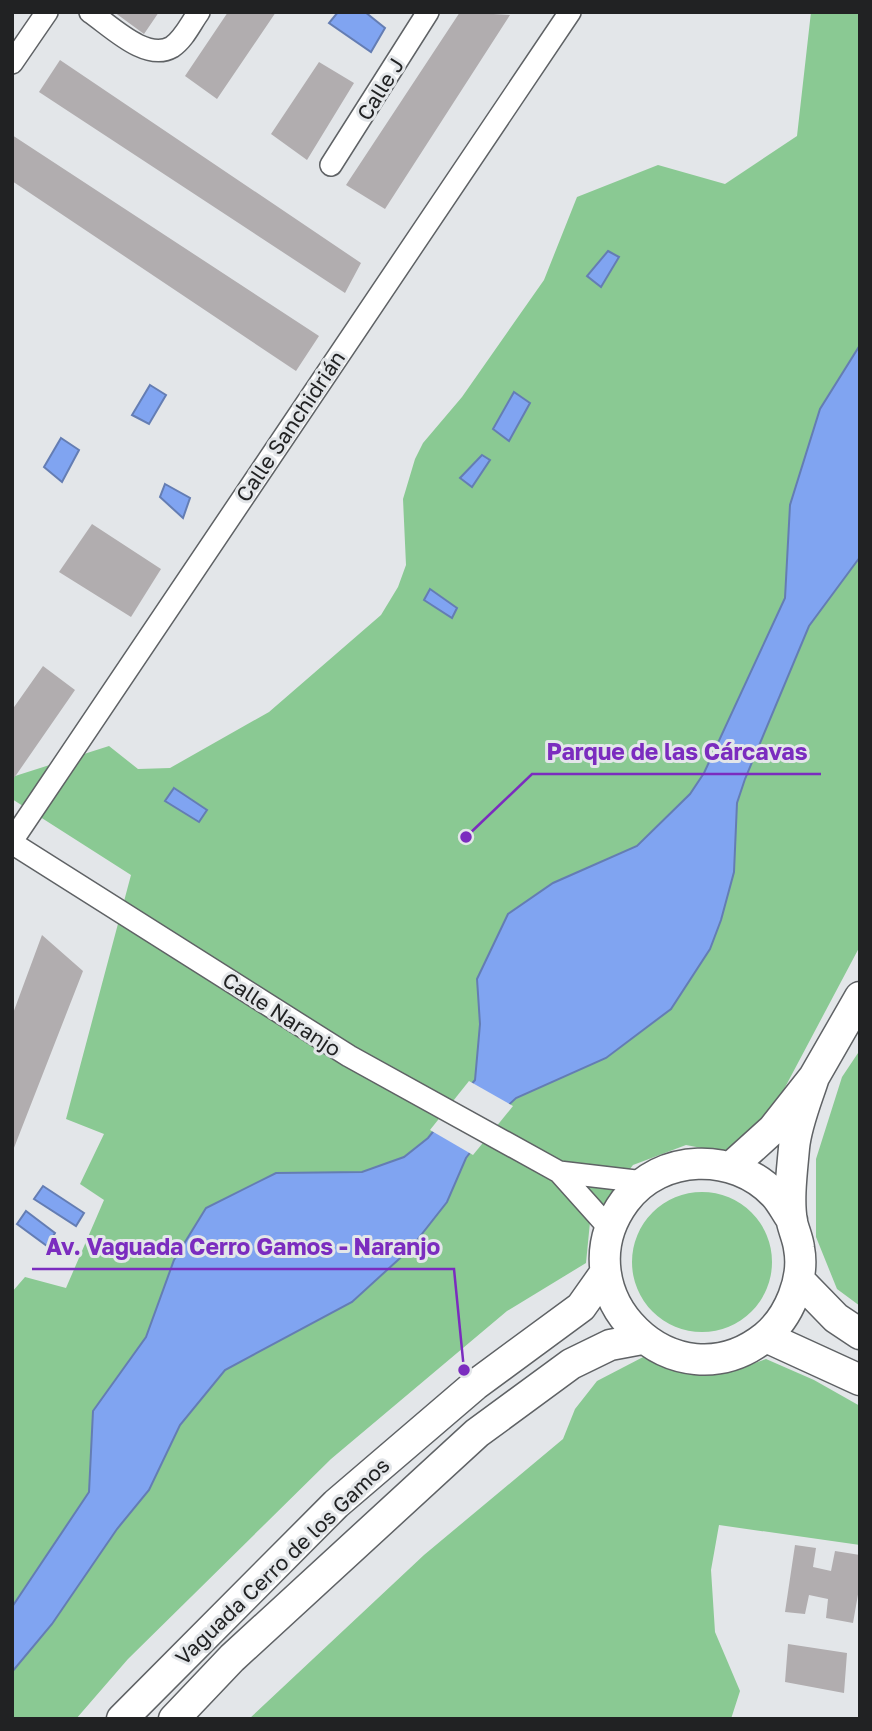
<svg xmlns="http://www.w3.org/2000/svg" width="872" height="1731" font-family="'Golos Text',sans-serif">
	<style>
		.green { fill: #8ac993 }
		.water { fill: #80a4f1; stroke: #647db3; stroke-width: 2 }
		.pier { fill: #e3e6e9 }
		.building { fill: #b1adaf }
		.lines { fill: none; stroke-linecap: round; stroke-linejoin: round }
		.street-casing { stroke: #5f6265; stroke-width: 24 }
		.secondary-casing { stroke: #5f6265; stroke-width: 33 }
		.street { stroke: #fff; stroke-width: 21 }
		.secondary { stroke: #fff; stroke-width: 30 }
		.labels { text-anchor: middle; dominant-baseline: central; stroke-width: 6; stroke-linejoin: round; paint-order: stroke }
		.street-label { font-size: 21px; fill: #212223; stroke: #e3e6e9 }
		.leader { fill: none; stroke: #7b2cbf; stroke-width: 2.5 }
		.callout-dot { fill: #7b2cbf; stroke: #e3e6e9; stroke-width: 2.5 }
		.callout-label { font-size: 23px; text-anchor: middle; font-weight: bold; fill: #7b2cbf; stroke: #e3e6e9; stroke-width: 6; stroke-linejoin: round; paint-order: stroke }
	</style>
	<rect width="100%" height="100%" fill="#e3e6e9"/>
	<!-- green -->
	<path class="green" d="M811 12H860V946L748 1157 686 1145 633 1165 590 1222 586 1263 507 1311 331 1459 128 1659 76 1719H12V1292L25 1277 66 1288 104 1200 80 1184 104 1134 66 1119 131 875 12 799V777L109 746 138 769 170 768 269 712 381 615 398 587 406 565 403 499 415 459 423 443 462 397 544 280 577 197 658 165 725 184 797 136Z
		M860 1050V1306L837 1289 816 1237V1159L842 1077Z
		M632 1262a70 70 0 1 1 140 0a70 70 0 1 1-140 0Z
		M647 1355C696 1378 716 1377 766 1359L814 1380 860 1406V1545L719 1525 711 1570 715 1632 740 1691 731 1719H249L424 1555 563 1439 575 1409 597 1381Z"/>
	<!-- water -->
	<path class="water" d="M338 12H365L385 28 371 52 329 23Z
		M608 251 619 257 601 287 587 276Z
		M860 345V557L809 626 745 779 737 803 734 872 721 920 710 949 671 1009 606 1058 516 1098 500 1113 466 1158 447 1202 410 1249 352 1302 225 1370 180 1425 149 1490 117 1529 52 1624 12 1672V1607L89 1492 93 1411 146 1337 174 1260 206 1208 276 1173 362 1172 404 1157 428 1138 475 1080 480 1024 477 979 508 914 553 883 637 846 690 794 704 773 785 598 790 505 820 409Z
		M150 385 166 395 149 424 132 415Z
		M514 392 530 403 509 441 493 429Z
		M61 438 79 450 62 482 44 467Z
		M482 455 490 460 472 487 460 478Z
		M165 484 190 498 183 518 160 497Z
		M430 589 457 608 452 618 424 600Z
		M174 788 207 810 199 822 165 801Z
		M43 1186 84 1213 76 1226 34 1199Z
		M26 1211 55 1233 47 1246 17 1224Z"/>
	<!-- pier -->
	<path class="pier" d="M469 1081 513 1106 473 1155 430 1130Z"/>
	<!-- building -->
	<path class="building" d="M114 12H159L144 34Z
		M228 12H276L217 99 185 76Z
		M460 12 510 15 385 209 346 185Z
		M60 60 361 263 345 293 39 92Z
		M319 62 354 83 307 160 271 134Z
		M12 135 319 336 296 371 12 181Z
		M92 524 161 569 131 617 59 572Z
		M43 666 75 690 12 781V710Z
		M42 935 83 971 12 1153V1016Z
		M795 1545 816 1548 813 1567 831 1571 835 1551 860 1555V1583L853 1623 826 1618 828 1599 809 1595 805 1614 785 1612Z
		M788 1644 847 1653 844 1693 785 1682Z"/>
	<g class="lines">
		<defs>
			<path id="street" d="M90 12C111 26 146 62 172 47 184 39 191 23 199 12
				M12 63 47 12
				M331 165 428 12
				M12 841 570 12
				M12 843 349 1056 559 1172 610 1229
				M559 1172 644 1182"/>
			<path id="secondary" d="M731 1167 773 1129 814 1077 860 997
				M792 1220C786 1212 781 1201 774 1194 734 1152 661 1153 625 1201 557 1293 675 1409 765 1337 789 1317 805 1279 799 1248 798 1239 794 1231 792 1222 788 1200 792 1171 794 1148 796 1125 807 1099 814 1077
				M799 1280 836 1318 860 1334
				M766 1337 860 1380
				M122 1719 336 1504 475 1385 581 1307 605 1273
				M174 1719 232 1658 477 1433 571 1364 610 1345 642 1339"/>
		</defs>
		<!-- street casing -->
		<use href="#street" class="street-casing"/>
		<!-- secondary casing -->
		<use href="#secondary" class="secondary-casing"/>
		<!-- street -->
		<use href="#street" class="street"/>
		<!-- secondary -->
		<use href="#secondary" class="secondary"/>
	</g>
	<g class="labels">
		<!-- street labels -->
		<g class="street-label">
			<text transform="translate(380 89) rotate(-58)">Calle J</text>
			<text transform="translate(290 426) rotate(-56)">Calle Sanchidrián</text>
			<text transform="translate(282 1014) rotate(33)">Calle Naranjo</text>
			<text transform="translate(282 1561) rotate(-44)">Vaguada Cerro de los Gamos</text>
		</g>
	</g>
	<!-- callouts -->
	<path class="leader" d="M466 837L532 774H821M464 1370L454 1269H32"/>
	<g class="callout-dot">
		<circle cx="466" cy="837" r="7"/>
		<circle cx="464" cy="1370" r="7"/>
	</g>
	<g class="callout-label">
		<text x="677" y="760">Parque de las Cárcavas</text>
		<text x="243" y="1255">Av. Vaguada Cerro Gamos - Naranjo</text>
	</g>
	<!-- border -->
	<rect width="872" height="1731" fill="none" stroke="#212223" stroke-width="28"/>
</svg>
